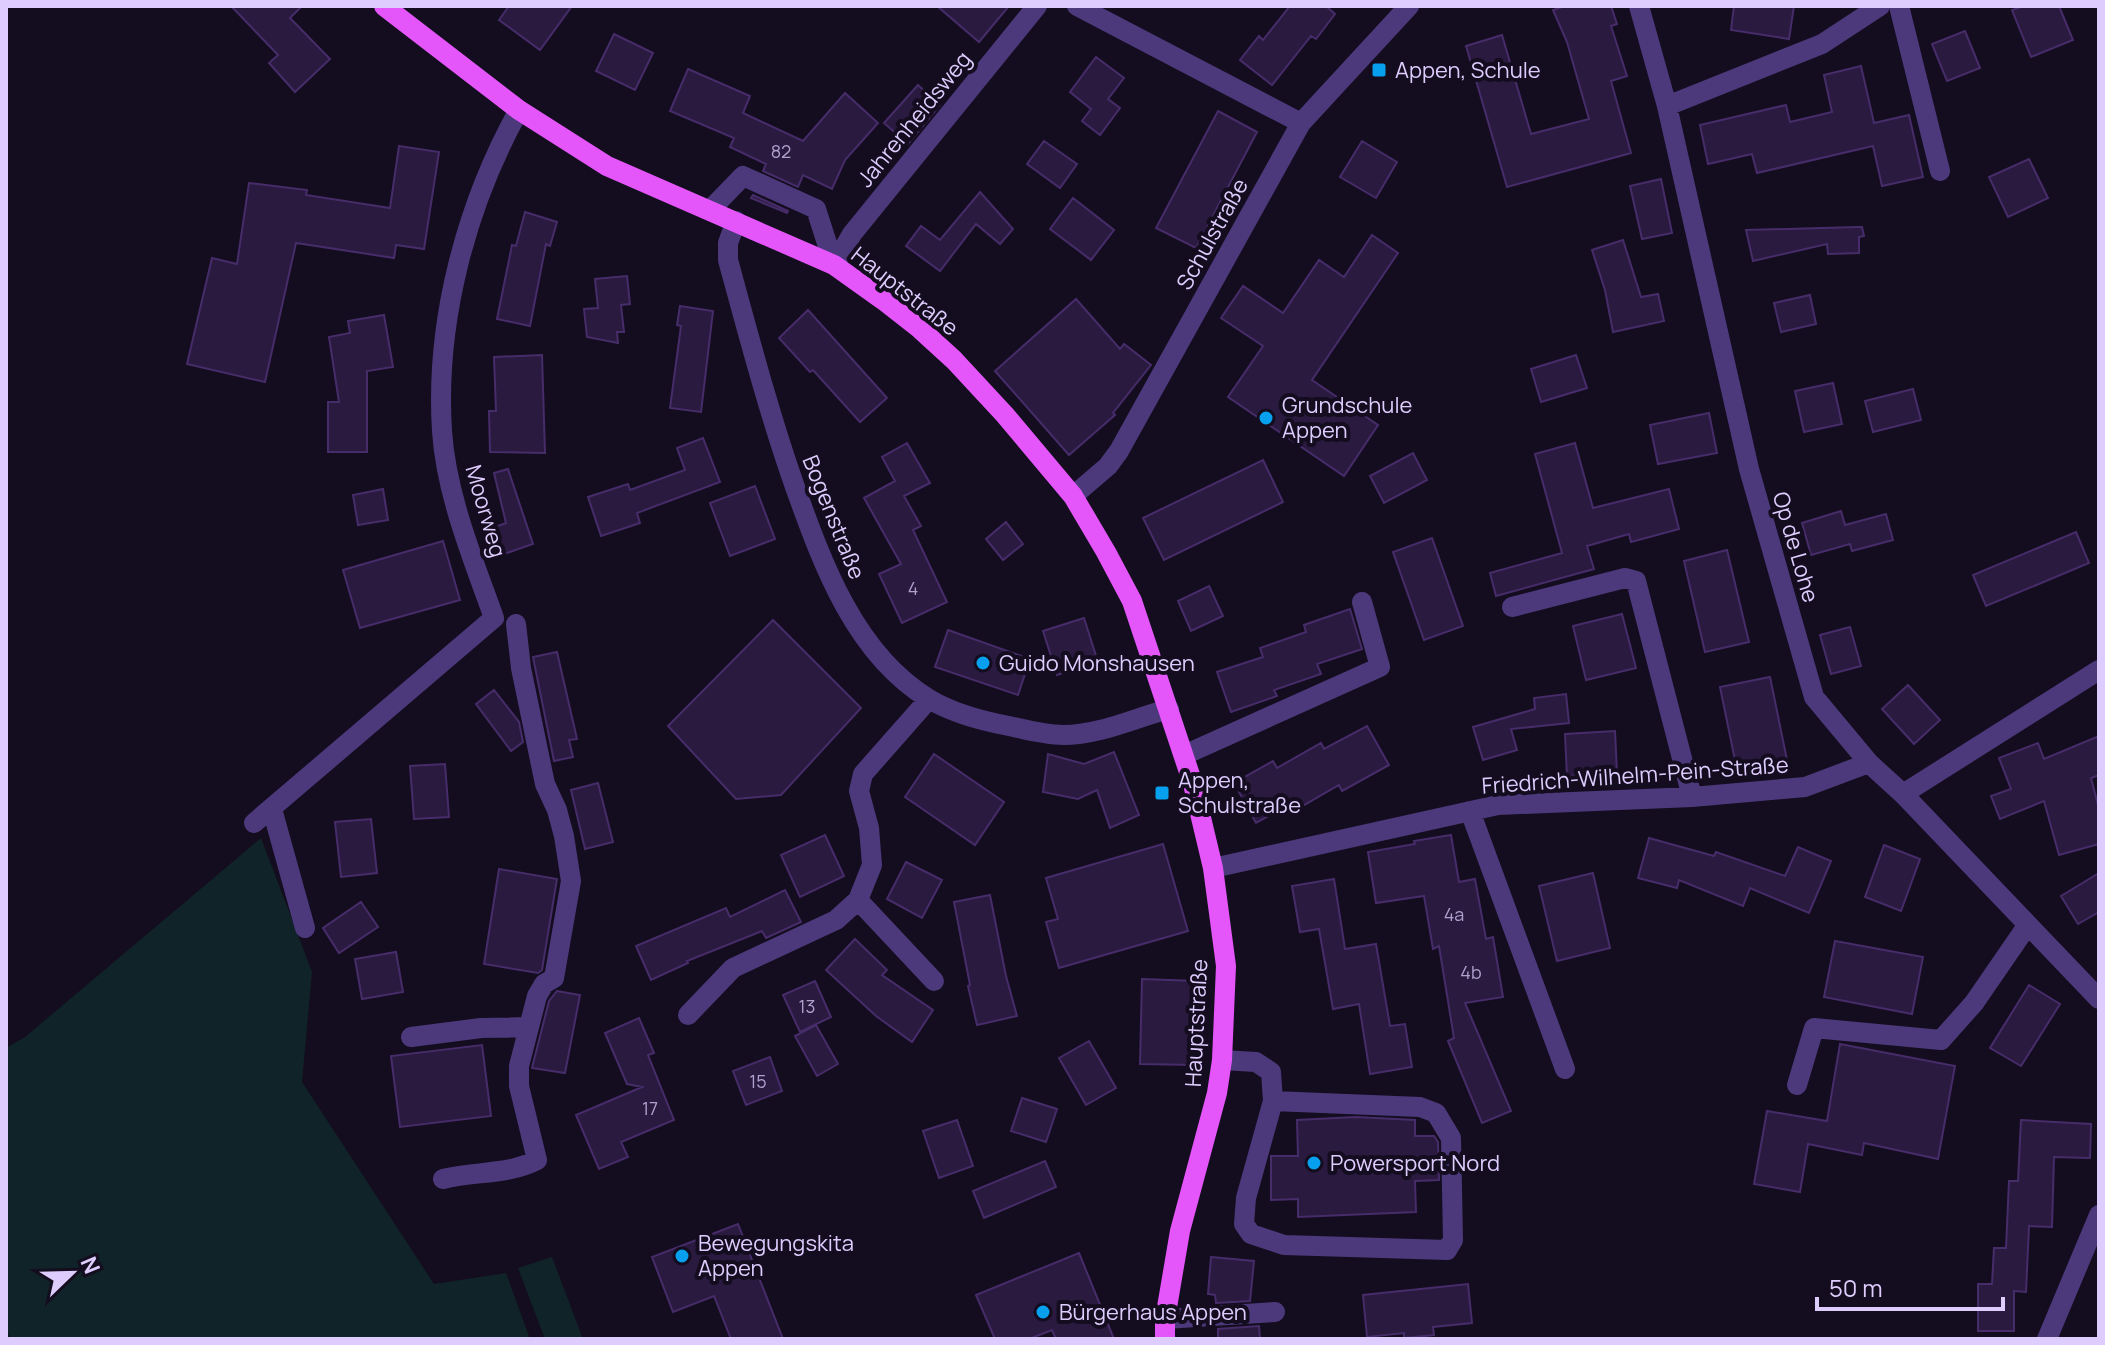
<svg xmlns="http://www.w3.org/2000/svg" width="2105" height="1345" font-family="Manrope,sans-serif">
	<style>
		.green { fill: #102328 }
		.building { fill: #2a1a3f; stroke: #472c6a; stroke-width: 2 }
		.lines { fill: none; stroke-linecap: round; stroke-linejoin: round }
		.minor { stroke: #4c397c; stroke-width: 20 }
		.major { stroke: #e456fa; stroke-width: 20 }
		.poi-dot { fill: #07a0ee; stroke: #140d1f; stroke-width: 3 }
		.labels { text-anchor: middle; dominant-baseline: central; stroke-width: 8; stroke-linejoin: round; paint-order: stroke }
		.number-label { font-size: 18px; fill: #b0a0ce }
		.poi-label { font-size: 22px; fill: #ddccfd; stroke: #140d1f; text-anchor: start }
		.street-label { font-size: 22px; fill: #ddccfd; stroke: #140d1f }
	</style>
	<rect width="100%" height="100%" fill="#140d1f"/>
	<!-- green -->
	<path class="green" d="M261 838 312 972 302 1082 434 1284 506 1273 530 1339H10L6 1328V1048L25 1037Z
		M552 1257 583 1339H545L518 1268Z"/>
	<!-- building -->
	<path class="building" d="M231 6H302L290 18 330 59 295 92 269 63 278 55Z
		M509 6H572L540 50 499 20Z
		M937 6H1009L979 42Z
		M1290 6H1326L1335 14 1316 39 1311 36 1272 85 1240 60 1259 36 1263 40Z
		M1565 6H1611L1617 24 1611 26 1627 76 1611 81 1631 153 1507 187 1466 46 1502 35 1531 134 1589 119 1567 42 1553 10Z
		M1734 6H1794L1789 39 1731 30Z
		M2024 6H2059L2073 40 2031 57 2012 10Z
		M1965 31 1980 68 1947 81 1932 44Z
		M614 34 653 53 635 90 596 71Z
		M1096 57 1124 78 1108 99 1120 108 1100 135 1082 121 1091 109 1070 92Z
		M1861 66 1874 123 1909 115 1923 177 1882 186 1873 146 1757 173 1752 154 1708 164 1700 125 1786 105 1790 122 1832 112 1824 75Z
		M688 69 750 96 743 113 803 141 845 93 878 123 845 160 832 189 803 175 798 187 763 171 766 164 730 147 734 138 670 111Z
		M918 85 940 105 908 144 884 123Z
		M1218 111 1257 132 1196 248 1156 228Z
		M1044 141 1077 164 1060 188 1027 164Z
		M1362 141 1397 162 1376 198 1340 177Z
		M399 146 439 152 424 249 396 245 394 258 296 243 265 382 187 364 212 258 237 264 249 183 307 190 306 195 390 208Z
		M2029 159 2048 198 2008 217 1989 177Z
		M1661 179 1672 233 1642 239 1630 186Z
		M980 192 1013 229 1000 244 976 224 940 271 906 246 921 226 940 240Z
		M753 195 788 211 787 213 751 198Z
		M1073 198 1114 230 1091 260 1050 229Z
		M525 212 557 222 550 246 546 244 530 326 497 319 512 245 516 246Z
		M1858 227H1862L1864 236 1859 237V253L1828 254 1827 244 1753 261 1746 230Z
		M1372 235 1398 253 1312 380 1378 425 1344 476 1228 397 1263 346 1221 318 1243 286 1283 313 1319 260 1344 277Z
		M1623 240 1641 297 1658 294 1664 321 1613 332 1605 290 1592 250Z
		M627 276 630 304 621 305 624 332H617L618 343 587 337 584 309 598 308 595 279Z
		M1810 295 1816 324 1781 332 1774 303Z
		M1076 299 1120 349 1124 344 1151 365 1113 413 1115 415 1069 455 995 371Z
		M680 306 713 311 701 412 670 408 681 326 677 325Z
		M808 310 887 398 860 422 813 370 810 372 779 338Z
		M384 315 393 367 367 371V452H328V402H339L329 337 350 333 348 321Z
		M542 355 545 453 490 452 489 411H496L494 357Z
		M1576 355 1587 388 1541 402 1531 369Z
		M1833 383 1842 424 1804 432 1795 391Z
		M1913 389 1921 420 1873 432 1865 401Z
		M1709 413 1717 453 1658 464 1650 425Z
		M703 438 720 482 637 513 640 523 601 536 588 497 628 484 630 490 685 470 677 448Z
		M907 443 930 483 904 496 921 526 913 530 947 602 902 623 879 574 901 564 864 498 895 481 882 457Z
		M1575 443 1593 508 1669 489 1679 529 1631 542 1629 534 1587 546 1594 569 1496 596 1490 573 1562 553 1535 454Z
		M1413 453 1427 480 1384 503 1370 476Z
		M1263 460 1283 502 1164 560 1143 518Z
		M508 469 533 544 501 555 492 528 506 523 494 473Z
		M755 486 775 539 730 556 710 503Z
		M383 489 388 520 358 525 353 495Z
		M1841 511 1845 525 1886 514 1893 540 1852 551 1850 544 1811 555 1802 523Z
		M1006 522 1023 544 1003 560 986 539Z
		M2076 532 2089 563 1986 606 1973 575Z
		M1432 538 1463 626 1424 640 1393 552Z
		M443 541 460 600 360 628 343 570Z
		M1727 550 1749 642 1705 652 1684 561Z
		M1209 586 1223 616 1191 631 1178 601Z
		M1350 609 1362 649 1317 664 1321 674 1274 690 1277 696 1231 712 1217 672 1263 657 1260 648 1306 632 1304 625Z
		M1622 614 1636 668 1586 680 1573 626Z
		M1084 618 1098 662 1057 675 1043 631Z
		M773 620 861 708 781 795 736 799 668 726Z
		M1850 627 1861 666 1831 674 1820 635Z
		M948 630 1030 659 1018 695 935 667Z
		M557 652 577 739 569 740 573 757 554 761 533 657Z
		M1770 677 1787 760 1737 770 1720 687Z
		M1908 685 1940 720 1914 744 1882 709Z
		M494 690 519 722 523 742 511 751 476 704Z
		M1566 694 1569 723 1511 729 1517 750 1483 760 1473 727 1535 709 1534 698Z
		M1367 726 1389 765 1342 791 1339 785 1299 808 1296 801 1256 823 1234 783 1273 761 1277 768 1321 743 1324 749Z
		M1615 731 1617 773 1567 776 1565 734Z
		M2099 736V775L2091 778 2099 809V844L2059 855 2044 801 2000 819 1991 796 2011 789 1999 758 2038 743 2044 759Z
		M1114 752 1139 815 1110 828 1097 790 1078 799 1043 792 1048 754 1084 764Z
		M934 754 1004 802 975 845 905 797Z
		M445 764 449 817 414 819 410 766Z
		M598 783 613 842 585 849 571 790Z
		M371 819 377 873 341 877 335 822Z
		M825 835 844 876 800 897 781 855Z
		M1451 835 1459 882 1475 879 1486 939 1493 937 1503 997 1465 1003 1511 1111 1482 1123 1448 1041 1454 1038 1439 946 1433 949 1424 896 1376 903 1368 852 1415 844 1414 841Z
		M1649 838 1714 856 1716 852 1785 876 1798 847 1831 861 1809 913 1750 888 1743 906 1679 880 1677 888 1638 878Z
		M1163 844 1188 931 1059 968 1046 922 1058 919 1046 878Z
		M1884 845 1920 859 1901 911 1865 897Z
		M906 862 942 880 922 918 887 899Z
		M499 869 557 879 542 970 538 973 484 964Z
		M1593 873 1610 948 1557 961 1539 886Z
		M2099 873V912L2078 924 2061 896Z
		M1334 879 1345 949 1376 944 1390 1026 1405 1024 1412 1067 1370 1074 1359 1004 1333 1009 1319 929 1300 932 1292 886Z
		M785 890 801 922 766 938 762 931 687 961 688 963 651 980 636 946 726 908 730 917Z
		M990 895 1006 976 1017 1016 977 1025 968 986 970 985 954 902Z
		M361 902 378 927 339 953 323 928Z
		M855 939 887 970 882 975 933 1010 912 1042 876 1016 826 970Z
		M1835 941 1923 957 1912 1014 1824 997Z
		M396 952 403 992 362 999 355 959Z
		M1142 979 1197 981 1195 1065 1140 1064Z
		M815 981 831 1017 800 1032 783 995Z
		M2029 985 2060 1004 2021 1066 1990 1048Z
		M557 991 580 995 565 1073 532 1068 549 1001Z
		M639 1018 654 1053 648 1055 674 1120 621 1142 628 1157 599 1169 576 1115 642 1087 627 1084 605 1033Z
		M816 1025 838 1064 817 1076 795 1036Z
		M1089 1041 1116 1088 1086 1105 1059 1058Z
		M1840 1044 1955 1066 1938 1159 1864 1143 1862 1155 1808 1144 1800 1192 1754 1184 1767 1111 1827 1121Z
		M482 1045 491 1116 400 1127 391 1056Z
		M770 1057 782 1091 746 1105 733 1071Z
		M1022 1098 1057 1109 1046 1142 1011 1131Z
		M1356 1117 1415 1120V1136H1434L1438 1142 1439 1180 1415 1181 1416 1212 1298 1217V1199L1271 1200V1156H1298L1297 1120Z
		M957 1120 973 1166 939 1178 923 1131Z
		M2021 1120 2091 1124 2090 1158 2054 1157 2052 1227 2029 1226 2026 1292 2014 1291V1331H1978V1284H1992L1994 1248H2006L2009 1181H2018Z
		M1045 1161 1056 1187 984 1218 973 1191Z
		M738 1224 783 1339H731L714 1296 673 1312 652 1257Z
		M1079 1253 1114 1339H1056L1052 1330 1029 1339H995L976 1295Z
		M1211 1257 1254 1261 1250 1301 1216 1303 1215 1295 1208 1294Z
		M1468 1284 1472 1323 1433 1327 1434 1335 1404 1338V1333L1367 1337 1363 1295Z
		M1259 1326 1260 1339H1218V1329Z"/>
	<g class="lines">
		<!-- minor -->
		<path class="minor" d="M1077 6 1301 123
			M1639 6 1667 106 1749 469 1814 697 1869 763 1903 794 2099 999
			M1899 6 1940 171
			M1667 106 1822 44 1880 6
			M710 210 743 176 816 209 834 265
			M736 221 728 243V260C749 337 769 413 795 487 823 565 855 654 929 699 954 714 982 721 1009 726 1027 730 1045 735 1063 735 1100 735 1134 718 1169 709
			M834 265 852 234 1037 6
			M1073 496 1108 466 1119 451 1301 123 1409 6
			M1512 607 1625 578 1636 581 1692 797
			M1184 755 1380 667 1362 602
			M1903 794 2099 670
			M272 809 305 928
			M1470 811 1565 1069
			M254 823 494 618C473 559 446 494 442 431 435 322 466 205 519 110
			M1213 868 1498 805 1692 797 1805 787 1869 763
			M858 900 934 981
			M688 1015 733 968 836 920 858 900 872 865 869 828 859 791 863 774 929 699
			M411 1037 481 1028 529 1027
			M1222 1060 1256 1062 1271 1072 1273 1101 1246 1198 1244 1224 1251 1234 1284 1245 1447 1250 1453 1240 1451 1138 1436 1113 1420 1107 1273 1101
			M1797 1085 1814 1028 1941 1040 1974 1003 2027 926
			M443 1179C475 1171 508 1175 537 1160L519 1086V1066L537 996 544 984 554 978 571 881 564 836 557 810 545 784 521 668 516 624
			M1165 1319 1275 1312
			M2047 1339 2099 1215"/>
		<!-- major -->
		<path class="major" d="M384 6 519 110 607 166 834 265 883 300 920 329 954 360 1005 415 1073 496 1106 552 1132 601 1193 784 1213 868 1226 966 1222 1060 1217 1093 1180 1231 1165 1319V1339"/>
	</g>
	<!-- markers -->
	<g class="poi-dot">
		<rect x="1371" y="62" width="16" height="16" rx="4"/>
		<circle cx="1266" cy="418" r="8"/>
		<circle cx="983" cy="663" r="8"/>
		<rect x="1154" y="785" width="16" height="16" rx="4"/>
		<circle cx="1314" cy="1163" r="8"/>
		<circle cx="682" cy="1256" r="8"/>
		<circle cx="1043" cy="1312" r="8"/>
	</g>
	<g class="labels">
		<!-- number labels -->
		<g class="number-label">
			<text x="781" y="151">82</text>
			<text x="913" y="588">4</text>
			<text x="1454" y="914">4a</text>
			<text x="1471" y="972">4b</text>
			<text x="807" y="1006">13</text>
			<text x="758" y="1081">15</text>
			<text x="650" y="1108">17</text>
		</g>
		<!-- poi labels -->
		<g class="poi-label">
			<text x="1395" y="70">Appen, Schule</text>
			<text x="1282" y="405">Grundschule<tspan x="1282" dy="25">Appen</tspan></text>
			<text x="999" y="663">Guido Monshausen</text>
			<text x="1178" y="780">Appen,<tspan x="1178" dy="25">Schulstraße</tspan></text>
			<text x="1330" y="1163">Powersport Nord</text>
			<text x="698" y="1243">Bewegungskita<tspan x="698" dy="25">Appen</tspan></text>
			<text x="1059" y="1312">Bürgerhaus Appen</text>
		</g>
		<!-- street labels -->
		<g class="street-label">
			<text transform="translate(914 119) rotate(-51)">Jahrenheidsweg</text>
			<text transform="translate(1212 234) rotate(-61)">Schulstraße</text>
			<text transform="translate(905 291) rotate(38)">Hauptstraße</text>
			<text transform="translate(486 511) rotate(74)">Moorweg</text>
			<text transform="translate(834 517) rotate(68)">Bogenstraße</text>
			<text transform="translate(1796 547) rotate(74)">Op de Lohe</text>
			<text transform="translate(1635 775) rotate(-4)">Friedrich-Wilhelm-Pein-Straße</text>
			<text transform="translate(1196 1023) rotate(-87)">Hauptstraße</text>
		</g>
	</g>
	<!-- border -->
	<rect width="2105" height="1345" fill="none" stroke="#ddccfd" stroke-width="16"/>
	<!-- north arrow -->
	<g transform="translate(72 1273) rotate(67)" stroke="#140d1f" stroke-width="6" paint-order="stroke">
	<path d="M0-6L14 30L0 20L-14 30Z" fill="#ddccfd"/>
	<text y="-12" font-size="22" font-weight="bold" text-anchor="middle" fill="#ddccfd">N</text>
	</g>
	<!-- scale -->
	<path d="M1817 1297v12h186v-12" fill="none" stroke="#ddccfd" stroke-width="4"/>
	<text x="1829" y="1297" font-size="24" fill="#ddccfd" stroke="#140d1f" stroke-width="6" paint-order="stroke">50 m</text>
</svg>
